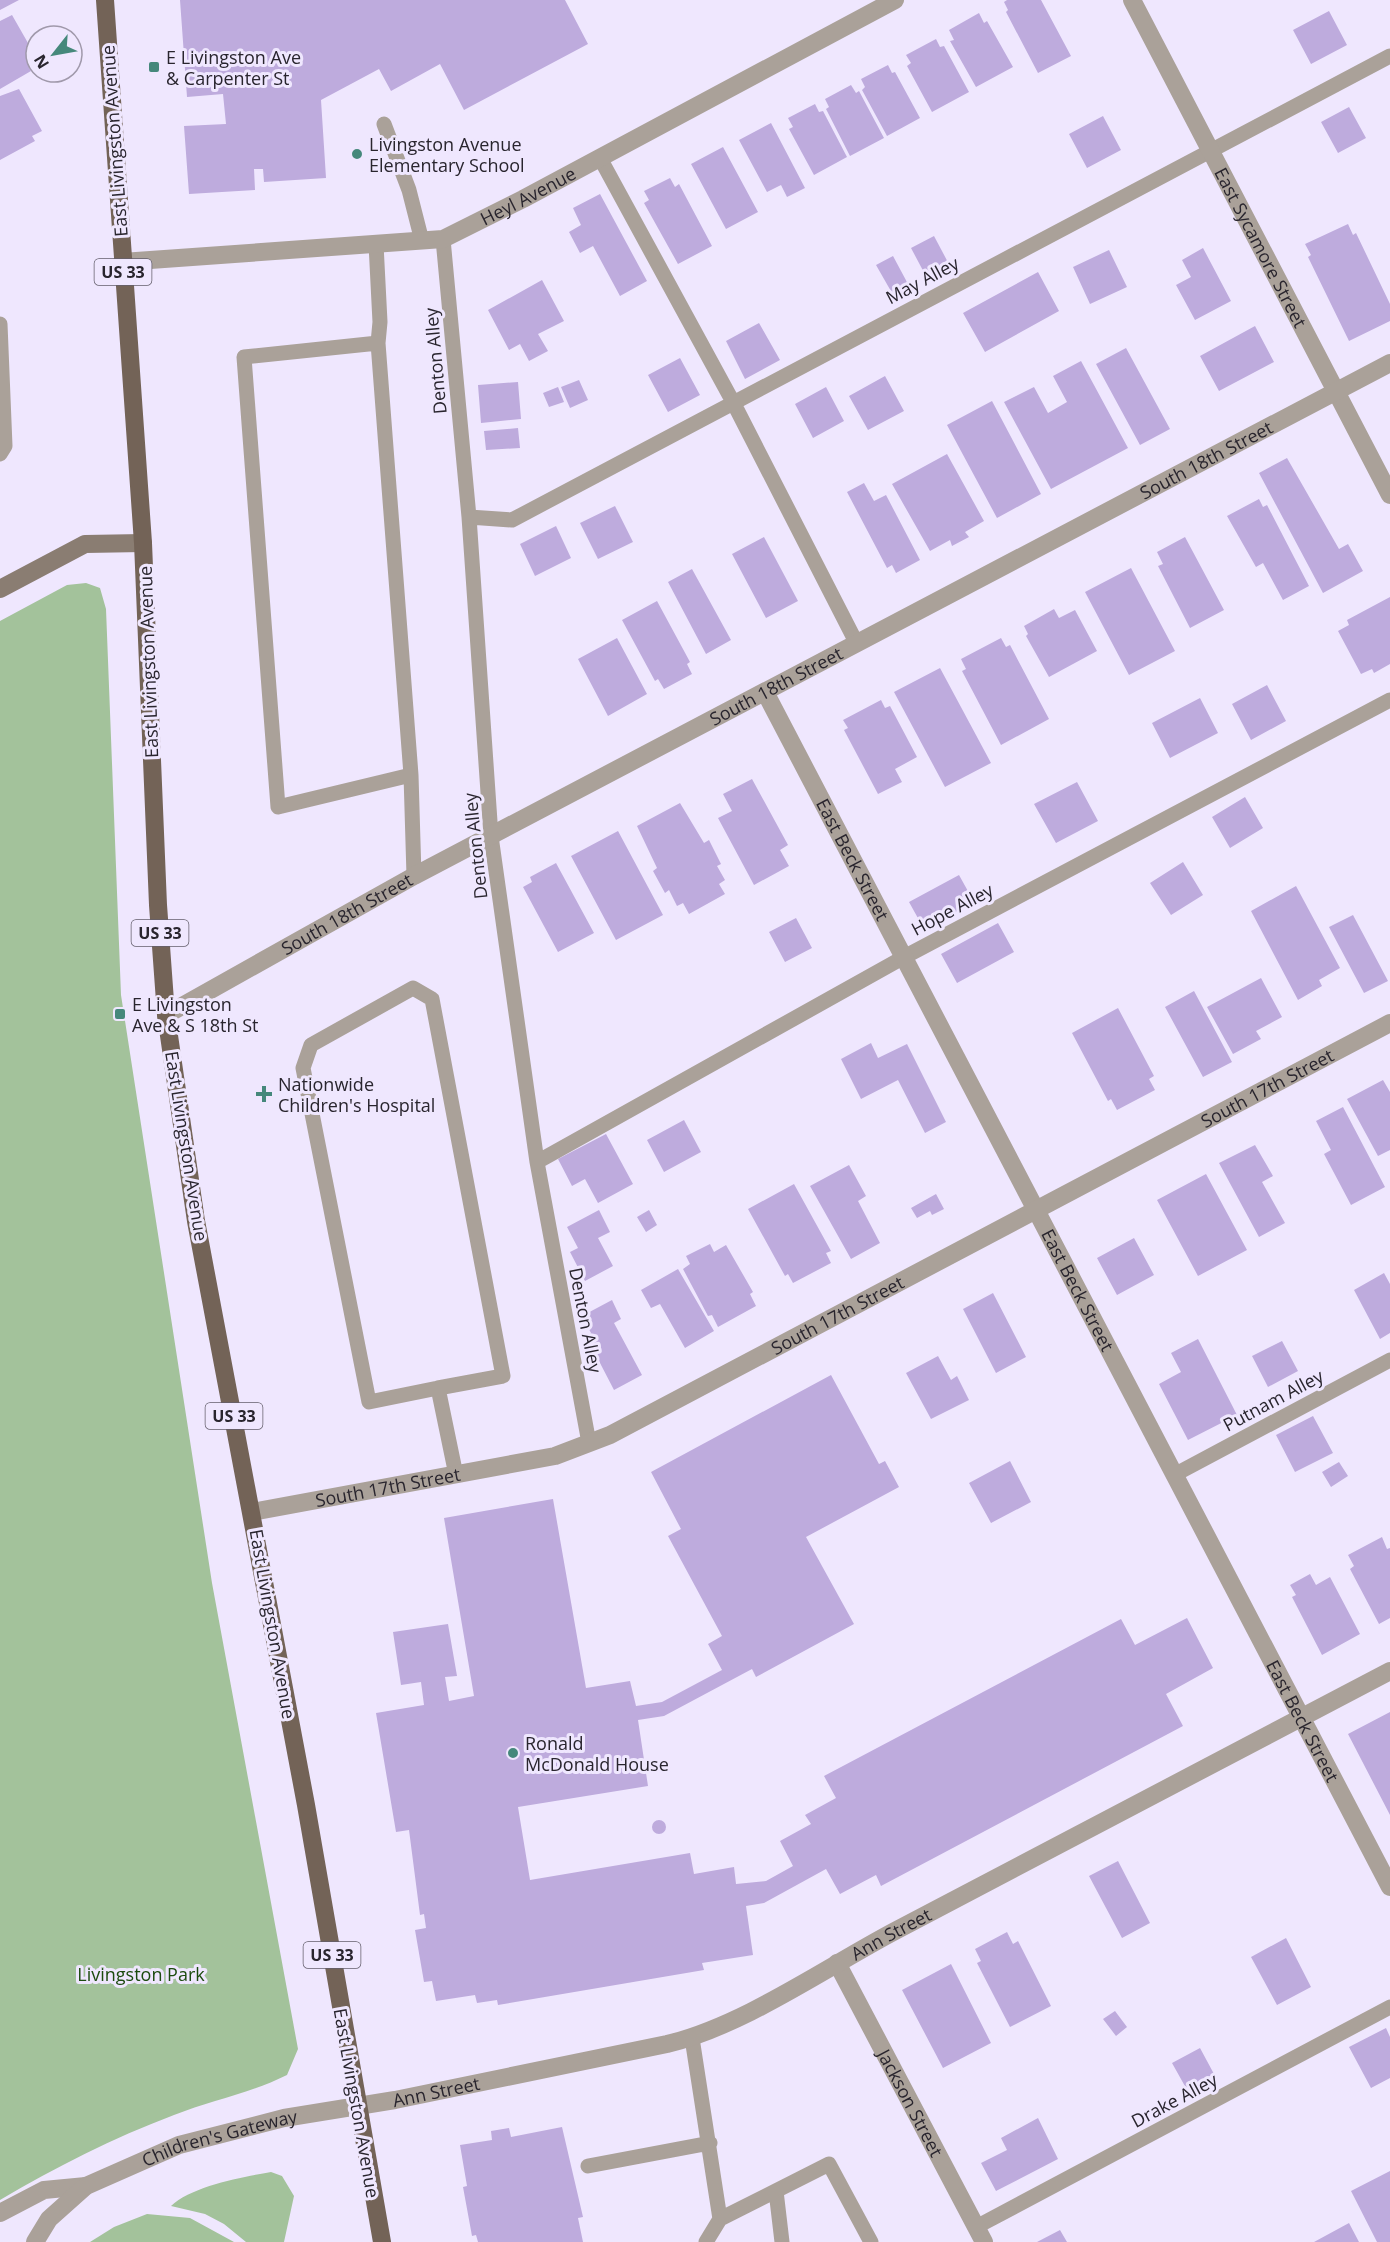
<svg xmlns="http://www.w3.org/2000/svg" width="1390" height="2242" font-family="'Open Sans',sans-serif">
	<style>
		.green { fill: #a3c29b }
		.building { fill: #beabdd }
		.lines { fill: none; stroke-linecap: round; stroke-linejoin: round }
		.lane { stroke: #aaa199; stroke-width: 15 }
		.street { stroke: #aaa199; stroke-width: 18 }
		.secondary { stroke: #8a7d72; stroke-width: 18 }
		.primary { stroke: #736357; stroke-width: 18 }
		.poi-dot { fill: #45887b; stroke: #efe7fe; stroke-width: 2 }
		.labels { text-anchor: middle; dominant-baseline: central; stroke-width: 6; stroke-linejoin: round; paint-order: stroke }
		.shield { fill: #efe7fe; stroke: #645f6c; stroke-width: 1.5 }
		.shield-label { font-size: 16px; font-weight: bold; fill: #29252e }
		.poi-label { font-size: 18px; fill: #29252e; stroke: #efe7fe; text-anchor: start }
		.street-label { font-size: 18px; fill: #29252e; stroke: #efe7fe }
		.park-label { font-size: 18px; fill: #1c4b0f; stroke: #efe7fe }
	</style>
	<rect width="100%" height="100%" fill="#efe7fe"/>
	<!-- green -->
	<path class="green" d="M86 583 100 588 106 609 121 995 212 1583 298 2049 287 2075C251 2093 212 2100 174 2115 113 2138 56 2167 0 2200V621L67 585Z
		M271 2172 282 2176 294 2196 284 2242H246L224 2224 205 2214 171 2206C192 2186 243 2177 271 2172Z
		M147 2214 190 2218 234 2242H90L114 2227Z"/>
	<!-- building -->
	<path class="building" d="M0 0H19L0 10Z
		M180 0H565L588 44 464 110 440 64 391 91 379 69 321 100 326 178 264 182 263 169H254L255 190 189 194 184 126 226 124 223 94 187 97Z
		M1007 0H1041L1071 56 1038 73 1006 12 1008 10 1004 2Z
		M1329 11 1347 45 1311 64 1293 30Z
		M979 13 984 23 987 21 1013 67 976 87 950 41 954 40 949 30Z
		M12 15 36 57V64L29 68 31 71 0 89V21Z
		M936 39 940 47 944 46 969 92 932 112 907 66 911 63 906 55Z
		M888 65 892 73 895 72 920 118 887 136 862 90 865 87 861 79Z
		M851 85 856 93 859 91 884 138 850 156 826 109 829 107 825 99Z
		M19 89 42 131 32 136 35 141 0 160V96Z
		M815 104 819 112 823 111 847 157 814 175 789 129 793 127 788 118Z
		M1349 107 1366 138 1338 153 1321 122Z
		M1103 116 1121 150 1087 168 1069 134Z
		M771 123 805 188 787 197 781 185 767 192 739 140Z
		M723 147 758 212 726 229 691 164Z
		M670 178 675 187 679 184 712 246 678 264 644 203 649 200 644 191Z
		M600 194 647 281 620 296 593 246 580 253 569 232 581 225 573 208Z
		M1348 224 1353 235 1356 233 1390 304V321L1349 341 1308 257 1311 255 1305 244Z
		M934 236 951 268 928 280 911 248Z
		M1203 248 1231 301 1195 320 1176 285 1191 277 1182 260Z
		M1109 250 1127 287 1090 304 1073 267Z
		M893 256 908 284 892 293 876 265Z
		M1038 272 1059 311 985 352 963 313Z
		M542 280 564 321 538 334 548 351 529 361 520 344 509 350 488 310Z
		M759 323 780 360 745 379 726 341Z
		M1255 326 1274 362 1219 391 1200 356Z
		M1126 348 1170 429 1140 445 1096 364Z
		M680 358 700 395 668 412 648 375Z
		M1081 361 1128 448 1051 489 1004 402 1034 387 1048 413 1067 402 1053 376Z
		M885 376 904 411 868 430 849 396Z
		M579 380 588 400 570 408 561 387Z
		M518 382 521 419 481 423 478 385Z
		M558 387 564 402 549 407 543 393Z
		M826 387 844 421 813 438 795 404Z
		M992 401 1041 494 997 518 947 425Z
		M518 428 520 448 486 450 484 431Z
		M947 454 984 521 965 532 969 537 952 546 950 540 930 551 892 484Z
		M1287 458 1339 549 1348 544 1363 571 1323 593 1259 473Z
		M864 483 874 501 886 495 920 560 896 573 892 565 887 568 847 492Z
		M1259 499 1263 507 1267 505 1309 586 1283 600 1263 563 1256 567 1227 516Z
		M615 506 633 542 598 559 580 523Z
		M556 526 571 558 535 576 520 544Z
		M764 537 798 601 766 618 732 554Z
		M1185 537 1224 610 1190 628 1158 566 1163 564 1157 552Z
		M1131 568 1175 651 1129 675 1085 592Z
		M692 569 731 640 706 654 668 582Z
		M1390 597V664L1374 673 1372 669 1361 674 1338 631 1349 625 1347 620Z
		M657 601 690 662 687 664 692 674 664 689 658 679 655 681 622 620Z
		M1054 609 1059 618 1075 610 1097 651 1049 677 1026 636 1028 634 1024 626Z
		M617 638 647 694 608 716 578 659Z
		M1001 638 1006 647 1010 645 1049 719 1001 745 962 671 966 669 961 659Z
		M940 668 991 763 945 787 894 692Z
		M1267 685 1286 721 1251 740 1232 704Z
		M1200 698 1218 733 1170 758 1152 723Z
		M881 700 885 708 890 706 917 757 895 769 902 782 878 794 844 730 848 728 843 720Z
		M752 779 788 845 780 850 789 866 754 885 718 818 732 811 723 794Z
		M1077 782 1098 821 1056 843 1034 804Z
		M1245 797 1263 828 1230 848 1212 817Z
		M680 803 704 843 709 840 721 864 717 866 725 880 719 884 725 894 689 914 683 903 677 906 669 890 665 893 653 871 657 868 637 826Z
		M618 831 663 915 616 940 571 856Z
		M1183 862 1203 895 1171 915 1150 883Z
		M556 863 594 933 558 952 523 887 532 882 530 877Z
		M959 875 974 902 924 929 909 902Z
		M1296 886 1340 968 1319 980 1322 986 1298 1000 1251 911Z
		M1353 915 1388 981 1364 993 1329 927Z
		M796 918 812 948 785 962 769 932Z
		M998 923 1014 952 957 983 941 954Z
		M1261 978 1282 1017 1256 1031 1261 1039 1233 1054 1207 1007Z
		M1194 991 1232 1062 1203 1077 1165 1007Z
		M1118 1008 1154 1076 1149 1079 1155 1090 1117 1110 1111 1099 1108 1101 1072 1033Z
		M871 1043 878 1058 907 1044 946 1122 925 1133 898 1080 861 1099 841 1059Z
		M1383 1080 1390 1092V1150L1378 1156 1347 1099Z
		M1343 1107 1385 1187 1351 1205 1324 1154 1331 1150 1316 1121Z
		M684 1120 701 1152 664 1172 647 1140Z
		M606 1134 633 1184 598 1203 585 1179 572 1186 558 1159Z
		M1255 1145 1273 1176 1262 1182 1285 1223 1259 1237 1219 1163Z
		M849 1165 866 1196 858 1201 880 1243 851 1259 810 1186Z
		M1206 1174 1247 1250 1198 1276 1157 1200Z
		M794 1184 831 1251 826 1253 831 1263 793 1283 788 1274 785 1276 748 1209Z
		M936 1194 944 1209 932 1215 930 1211 917 1218 911 1208Z
		M599 1210 610 1232 598 1238 613 1266 585 1281 570 1252 578 1248 567 1227Z
		M649 1210 657 1225 646 1232 637 1217Z
		M1134 1238 1154 1275 1117 1295 1097 1258Z
		M710 1244 714 1252 726 1245 753 1292 750 1294 756 1306 718 1327 712 1315 708 1316 683 1269 690 1264 686 1256Z
		M678 1269 714 1331 685 1348 660 1304 651 1308 641 1290Z
		M1384 1273 1390 1284V1333L1380 1339 1354 1290Z
		M993 1293 1026 1357 996 1373 963 1309Z
		M612 1300 621 1319 614 1323 642 1375 614 1390 586 1336 591 1333 582 1316Z
		M1198 1339 1237 1415 1188 1440 1159 1384 1181 1372 1171 1353Z
		M1282 1341 1298 1371 1268 1387 1252 1356Z
		M938 1356 951 1380 957 1376 969 1400 931 1419 906 1373Z
		M831 1375 879 1464 885 1461 899 1487 806 1537 854 1624 756 1677 752 1669 664 1716 638 1720 648 1786 518 1807 530 1880 690 1853 694 1874 734 1867 736 1884 766 1881 793 1866 780 1841 811 1824 805 1815 836 1798 824 1776 1121 1619 1135 1645 1187 1618 1213 1668 1166 1694 1183 1726 881 1886 876 1875 840 1894 826 1869 764 1903 746 1906 753 1955 702 1963 704 1970 498 2005 497 2000 477 2003 475 1995 436 2001 432 1981 424 1982 415 1930 426 1928 424 1914 420 1915 409 1830 396 1832 376 1713 424 1705 421 1682 401 1685 393 1632 448 1624 457 1676 445 1677 449 1701 474 1696 444 1518 553 1499 586 1688 630 1681 636 1706 662 1702 722 1670 708 1644 722 1636 668 1536 681 1529 651 1472Z
		M1313 1416 1333 1453 1295 1472 1276 1435Z
		M1010 1461 1031 1502 991 1523 969 1483Z
		M1339 1462 1348 1476 1331 1487 1322 1472Z
		M1382 1537 1387 1549 1390 1548V1618L1379 1624 1350 1569 1354 1566 1348 1555Z
		M1310 1574 1316 1585 1330 1577 1360 1634 1322 1655 1292 1597 1296 1595 1290 1585Z
		M1390 1712V1815L1348 1734Z
		M652 1827a7 7 0 1 1 14 0a7 7 0 1 1-14 0Z
		M1118 1861 1150 1923 1122 1938 1089 1876Z
		M1007 1932 1013 1944 1018 1941 1051 2006 1010 2027 977 1963 981 1961 975 1949Z
		M1286 1938 1311 1987 1277 2005 1251 1957Z
		M951 1964 991 2043 943 2068 902 1990Z
		M1115 2011 1127 2027 1116 2036 1103 2019Z
		M1386 2028 1390 2037V2078L1371 2088 1349 2047Z
		M1200 2048 1214 2074 1186 2088 1172 2063Z
		M1038 2118 1058 2159 996 2191 981 2163 1007 2150 1001 2138Z
		M562 2127 583 2217 578 2218 583 2242H478L476 2235 472 2236 463 2187 467 2186 460 2145 492 2140 491 2131 509 2128 511 2137Z
		M1390 2171V2242H1377L1351 2191Z
		M1349 2223 1359 2242H1314Z
		M1060 2230 1067 2242H1037Z"/>
	<g class="lines">
		<!-- lane -->
		<path class="lane" d="M384 124 409 190 422 241
			M600 158 733 402 857 644
			M443 239 469 517 491 836 537 1162 589 1443
			M376 244 380 322 378 343
			M0 324 5 446 0 454
			M469 517 512 520 1390 56
			M411 775 278 807 244 357 378 343 411 775 414 876
			M537 1162 906 956 1390 700
			M438 1388 369 1402 303 1068 311 1045 413 988 432 999 503 1376 438 1388 456 1475
			M1174 1475 1390 1360
			M692 2038 720 2219 829 2164 871 2242
			M588 2166 710 2143
			M776 2191 782 2242
			M976 2227 1390 2007
			M706 2242 720 2219"/>
		<!-- street -->
		<g class="street">
			<path id="s1" d="M1132 0 1390 495"/>
			<path id="s2" d="M122 262 443 239 523 199 895 0"/>
			<path id="s3" d="M765 692C975 1090 1181 1489 1390 1887"/>
			<path id="s4" d="M166 1015 414 876 1390 363"/>
			<path id="s5" d="M252 1512 555 1456 610 1435 1390 1023"/>
			<path id="s6" d="M837 1963 984 2242"/>
			<path d="M0 2213 44 2190 86 2186"/>
			<path id="s7" d="M35 2242 49 2219 86 2186 179 2145 284 2118 395 2100 667 2044C743 2026 825 1968 895 1931 1060 1845 1225 1758 1390 1671"/>
		</g>
		<!-- secondary -->
		<path class="secondary" d="M0 589 85 544 143 543"/>
		<!-- primary -->
		<path class="primary" d="M105 0 143 543 158 905 166 1015 196 1221 306 1805 382 2242"/>
	</g>
	<!-- markers -->
	<g class="poi-dot">
		<rect x="148" y="61" width="12" height="12" rx="3"/>
		<circle cx="357" cy="154" r="6"/>
		<rect x="114" y="1008" width="12" height="12" rx="3"/>
		<path d="M261 1085h6v6h6v6h-6v6h-6v-6h-6v-6h6z"/>
		<circle cx="513" cy="1753" r="6"/>
	</g>
	<g class="labels">
		<!-- shield labels -->
		<g class="shield">
			<rect x="94.5" y="259" width="57" height="26" rx="4.5"/>
			<rect x="131.5" y="920" width="57" height="26" rx="4.5"/>
			<rect x="205.5" y="1403" width="57" height="26" rx="4.5"/>
			<rect x="303.5" y="1942" width="57" height="26" rx="4.5"/>
		</g>
		<g class="shield-label">
			<text x="123" y="272">US 33</text>
			<text x="160" y="933">US 33</text>
			<text x="234" y="1416">US 33</text>
			<text x="332" y="1955">US 33</text>
		</g>
		<!-- poi labels -->
		<g class="poi-label">
			<text x="166" y="57">E Livingston Ave<tspan x="166" dy="21">&amp; Carpenter St</tspan></text>
			<text x="369" y="144">Livingston Avenue<tspan x="369" dy="21">Elementary School</tspan></text>
			<text x="132" y="1004">E Livingston<tspan x="132" dy="21">Ave &amp; S 18th St</tspan></text>
			<text x="278" y="1084">Nationwide<tspan x="278" dy="21">Children's Hospital</tspan></text>
			<text x="525" y="1743">Ronald<tspan x="525" dy="21">McDonald House</tspan></text>
		</g>
		<!-- street labels -->
		<g class="street-label">
			<text transform="translate(114 141) rotate(-94)">East Livingston Avenue</text>
			<text stroke="none"><textPath href="#s2" startOffset="417">Heyl Avenue</textPath></text>
			<text stroke="none"><textPath href="#s1" startOffset="279">East Sycamore Street</textPath></text>
			<text transform="translate(922 280) rotate(-28)">May Alley</text>
			<text transform="translate(435 361) rotate(-95)">Denton Alley</text>
			<text stroke="none"><textPath href="#s4" startOffset="1179">South 18th Street</textPath></text>
			<text transform="translate(148 662) rotate(-92)">East Livingston Avenue</text>
			<text stroke="none"><textPath href="#s4" startOffset="693">South 18th Street</textPath></text>
			<text transform="translate(475 846) rotate(-96)">Denton Alley</text>
			<text stroke="none"><textPath href="#s3" startOffset="189">East Beck Street</textPath></text>
			<text transform="translate(952 909) rotate(-28)">Hope Alley</text>
			<text stroke="none"><textPath href="#s4" startOffset="207">South 18th Street</textPath></text>
			<text stroke="none"><textPath href="#s5" startOffset="1110">South 17th Street</textPath></text>
			<text transform="translate(187 1146) rotate(81)">East Livingston Avenue</text>
			<text stroke="none"><textPath href="#s3" startOffset="675">East Beck Street</textPath></text>
			<text stroke="none"><textPath href="#s5" startOffset="624">South 17th Street</textPath></text>
			<text transform="translate(586 1320) rotate(79)">Denton Alley</text>
			<text transform="translate(1273 1400) rotate(-28)">Putnam Alley</text>
			<text stroke="none"><textPath href="#s5" startOffset="138">South 17th Street</textPath></text>
			<text transform="translate(273 1624) rotate(80)">East Livingston Avenue</text>
			<text stroke="none"><textPath href="#s3" startOffset="1161">East Beck Street</textPath></text>
			<text stroke="none"><textPath href="#s7" startOffset="927">Ann Street</textPath></text>
			<text stroke="none"><textPath href="#s7" startOffset="441">Ann Street</textPath></text>
			<text transform="translate(1174 2100) rotate(-28)">Drake Alley</text>
			<text transform="translate(357 2103) rotate(80)">East Livingston Avenue</text>
			<text stroke="none"><textPath href="#s6" startOffset="158">Jackson Street</textPath></text>
			<text stroke="none"><textPath href="#s7" startOffset="219">Children's Gateway</textPath></text>
		</g>
		<!-- park labels -->
		<g class="park-label">
			<text x="141" y="1974">Livingston Park</text>
		</g>
	</g>
	<!-- north arrow -->
	<g transform="translate(54 54) rotate(239)"><circle r="28" fill="#efe7fe" stroke="#a099ab" stroke-width="1.5"/>
	<path d="M0-4.5L10 22L0 15L-10 22Z" fill="#45887b"/>
	<text y="-9" font-size="16" font-weight="bold" text-anchor="middle" fill="#29252e">N</text>
	</g>
</svg>
